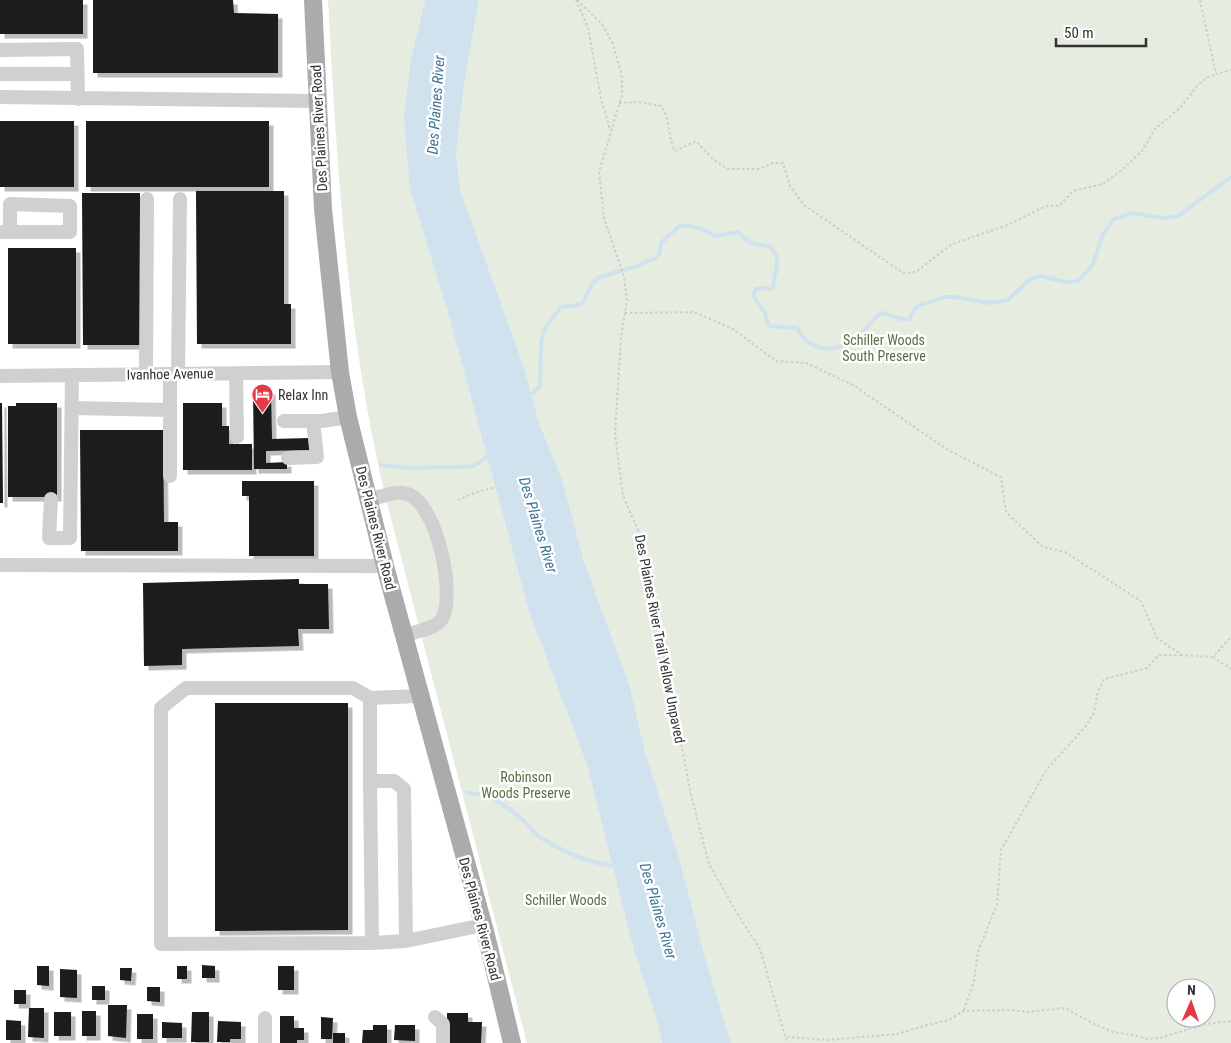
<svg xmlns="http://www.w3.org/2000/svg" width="1231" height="1043" font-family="'Roboto Condensed',sans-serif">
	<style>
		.green { fill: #e6ecdf; fill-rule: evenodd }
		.water { fill: #cfe2ee }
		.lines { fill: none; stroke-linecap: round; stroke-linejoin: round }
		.stream { stroke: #cfe2ee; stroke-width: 4 }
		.building { fill: #1a1a1a; filter: url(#shadow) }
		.path { stroke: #cdcdcd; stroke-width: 2; stroke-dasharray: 2.5 2.5; stroke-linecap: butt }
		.minor { stroke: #d0d0d0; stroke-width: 14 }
		.major { stroke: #ababab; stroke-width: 18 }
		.labels { text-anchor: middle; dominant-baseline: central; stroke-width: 5; stroke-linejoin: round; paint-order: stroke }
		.street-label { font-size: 14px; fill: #333; stroke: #fff }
		.park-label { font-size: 14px; fill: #56703f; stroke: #fff }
		.poi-label { font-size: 14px; fill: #333; stroke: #fff; text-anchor: start }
		.water-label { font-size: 15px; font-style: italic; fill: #3f7597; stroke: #fff }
	</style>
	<defs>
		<filter id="shadow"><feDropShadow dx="4.5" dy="4.5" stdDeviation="0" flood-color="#0004"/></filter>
	</defs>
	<rect width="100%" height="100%" fill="#fff"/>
	<!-- green -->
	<path class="green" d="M328 0H425L411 58 410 189 450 320 529 612 587 765 634 951 655 1014 662 1043H527L387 503C347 339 337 169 328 0Z
		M479 0H1231V1043H731L706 960 678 854 645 752 630 687 584 561 562 479 539 423 524 367 460 189 456 155 464 86ZM1176 988H1206V1018H1176Z"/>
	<!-- water -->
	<path class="water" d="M425 0H479L464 86 456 155 460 189 524 367 539 423 562 479 584 561 630 687 645 752 678 854 706 960 731 1043H662L655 1014 634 951 587 765 529 612 450 320 410 189 404 117 411 58Z"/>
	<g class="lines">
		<!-- stream -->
		<path class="stream" d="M527 397 540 387 541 344 544 330 561 307 574 306 583 303 593 282 600 277 634 267 656 258 660 253 661 243 679 226H690L702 229 715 236 739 232C746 243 758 246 770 246 784 263 774 269 773 288L756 289 753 295 765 313 769 326 797 328C811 355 839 353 860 335 869 327 872 318 882 313 891 315 900 321 910 319L913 311 921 304 931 302 944 297H955L991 303 1008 300 1029 280 1041 276 1065 282 1078 281 1092 266 1103 234 1114 219 1132 213 1163 218 1178 216 1231 177
			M381 465 408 468 459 467 474 466 490 455
			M467 793C474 794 481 794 487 796 500 802 514 812 525 822 530 826 533 832 538 836 562 851 588 864 617 866"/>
	</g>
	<!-- building -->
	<path class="building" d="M0 0H83V34H0Z
		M93 0H233L234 13 278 14V73H93Z
		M0 121H74V187H0Z
		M86 121H269V187H86Z
		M196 191H284V304H291V344H197Z
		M82 193H140V345H83Z
		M8 248H76V344H8Z
		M253 390H271L272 439 310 438V450L266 451V463L287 462V469H254Z
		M0 403H2L3 503H0Z
		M16 403H57V497H8V406H16Z
		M183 403H222V426H229V444H252V470H183Z
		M80 430H163L164 522H178V551H81Z
		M242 481H314V556H249V496H242Z
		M299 579V584H328L329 629H298L299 646 182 649V665L144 666 143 583Z
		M215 703H348V930L215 931Z
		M202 965 215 966V978H202Z
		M37 966H49V986L37 985Z
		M177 966H187V979H177Z
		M278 966H294V990H278Z
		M120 968H132L131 981 120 980Z
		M60 969 77 970V998L60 997Z
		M92 986H105V1000H92Z
		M147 987H160V1002L147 1001Z
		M14 990H26V1004H14Z
		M108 1005H127L126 1038 108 1036Z
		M29 1008H44V1038L28 1037Z
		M82 1011H96V1036H82Z
		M54 1012H71V1036H54Z
		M192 1012H209V1042H191Z
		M447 1013H468V1022H482L481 1043H447Z
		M137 1014H153V1039H137Z
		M280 1016H294V1028H304V1040H297V1043H280Z
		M321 1017 333 1018 332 1039H321Z
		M6 1020 21 1021V1040H6Z
		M218 1021 241 1022V1039H230V1042H217Z
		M162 1022 182 1023V1038H162Z
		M373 1025H387V1043H362L363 1030H373Z
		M395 1025H415V1041L394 1040Z
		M333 1033H345V1043H333Z"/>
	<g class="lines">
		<!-- path -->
		<path class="path" d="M576 0 588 28 601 98 610 130
			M577 0 602 24 613 44 622 77V95L599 172 604 218 624 277 627 299 621 337 615 434 623 496 642 539 691 795 709 864 737 913 760 949 787 1043
			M1200 0 1216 74 1231 70
			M619 103 639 102 661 106C671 119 667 136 675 151L696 141 713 159 727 169H759L773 163H783L790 186 804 205 903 273 916 272 952 244 1008 225 1046 206H1059L1073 191 1103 184 1122 170 1142 151 1155 129 1180 108 1197 86 1206 78 1216 74
			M625 313 694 312 733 329 776 361 806 363 853 385 948 450 1001 477 1006 512 1043 547 1065 552 1141 601 1157 638 1182 655 1213 657 1231 637
			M458 500 474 493 496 487
			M1213 657 1231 669
			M964 1010 974 981 978 952 997 904 1001 850 1047 769 1086 726 1094 712 1098 691 1104 679 1147 668 1159 655H1182
			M787 1037 828 1040 897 1034 927 1025 949 1020 963 1011 1012 1010 1027 1012 1065 1008 1094 1024 1113 1032 1133 1035 1147 1039 1159 1038 1206 1024 1231 1021"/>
		<!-- minor -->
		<path class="minor" d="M0 50 77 49 78 99
			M0 74H77
			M0 97 318 101
			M0 232H70V206L10 204V232
			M236 373 237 437
			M146 374 147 199
			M178 374 180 199
			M0 376 340 372
			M72 408 170 410V374
			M170 410V476
			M284 421H322L348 417
			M288 458 317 457 313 421
			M51 499 49 538H70L72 375
			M368 500C381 497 398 489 410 495 437 507 456 594 442 619 435 629 415 632 404 635
			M0 565 385 566
			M370 698V781H394L404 789 406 941 372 943 161 944V708L186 688H353L370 698 420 696
			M370 781 372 943
			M406 941 483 925
			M435 1017 443 1024V1043
			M265 1043V1018"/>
		<!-- major -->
		<path class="major" d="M313 0 323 209 340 372 348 417 385 566 486 935 512 1043"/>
	</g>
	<!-- icons -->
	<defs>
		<symbol id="hotel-pin" viewBox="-11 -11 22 30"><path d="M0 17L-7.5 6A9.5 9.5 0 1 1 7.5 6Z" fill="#e63946" stroke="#fff"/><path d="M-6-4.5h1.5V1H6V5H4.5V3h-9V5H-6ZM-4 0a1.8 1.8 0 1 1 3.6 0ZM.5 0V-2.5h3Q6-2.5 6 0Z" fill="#fff"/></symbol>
	</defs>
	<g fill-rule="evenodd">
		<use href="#hotel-pin" x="250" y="382" width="25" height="34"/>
	</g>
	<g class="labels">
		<!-- street labels -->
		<g class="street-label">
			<text transform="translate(319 128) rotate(-93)">Des Plaines River Road</text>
			<text transform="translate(170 374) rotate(-1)">Ivanhoe Avenue</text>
			<text transform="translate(376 528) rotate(76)">Des Plaines River Road</text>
			<text transform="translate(660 639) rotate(79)">Des Plaines River Trail Yellow Unpaved</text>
			<text transform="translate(480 919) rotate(75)">Des Plaines River Road</text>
		</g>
		<!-- park labels -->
		<g class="park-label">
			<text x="884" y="340">Schiller Woods<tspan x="884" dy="16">South Preserve</tspan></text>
			<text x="526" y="777">Robinson<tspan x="526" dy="16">Woods Preserve</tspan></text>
			<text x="566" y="900">Schiller Woods</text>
		</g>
		<!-- poi labels -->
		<g class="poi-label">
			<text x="278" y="395">Relax Inn</text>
		</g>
		<!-- water labels -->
		<g class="water-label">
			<text transform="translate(436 105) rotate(-86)">Des Plaines River</text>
			<text transform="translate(538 525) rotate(73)">Des Plaines River</text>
			<text transform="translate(658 911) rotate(74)">Des Plaines River</text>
		</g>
	</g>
	<!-- north arrow -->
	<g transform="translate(1191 1003) rotate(2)"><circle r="24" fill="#ffffff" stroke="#adadad"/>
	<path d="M0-4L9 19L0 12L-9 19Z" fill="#e63946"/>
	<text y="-8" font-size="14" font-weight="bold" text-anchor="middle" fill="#333333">N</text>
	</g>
	<!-- scale -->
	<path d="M1056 38v8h90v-8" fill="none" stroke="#333333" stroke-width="2.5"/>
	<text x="1064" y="38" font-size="15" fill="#333333" stroke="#ffffff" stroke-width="4" paint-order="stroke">50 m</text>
</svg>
